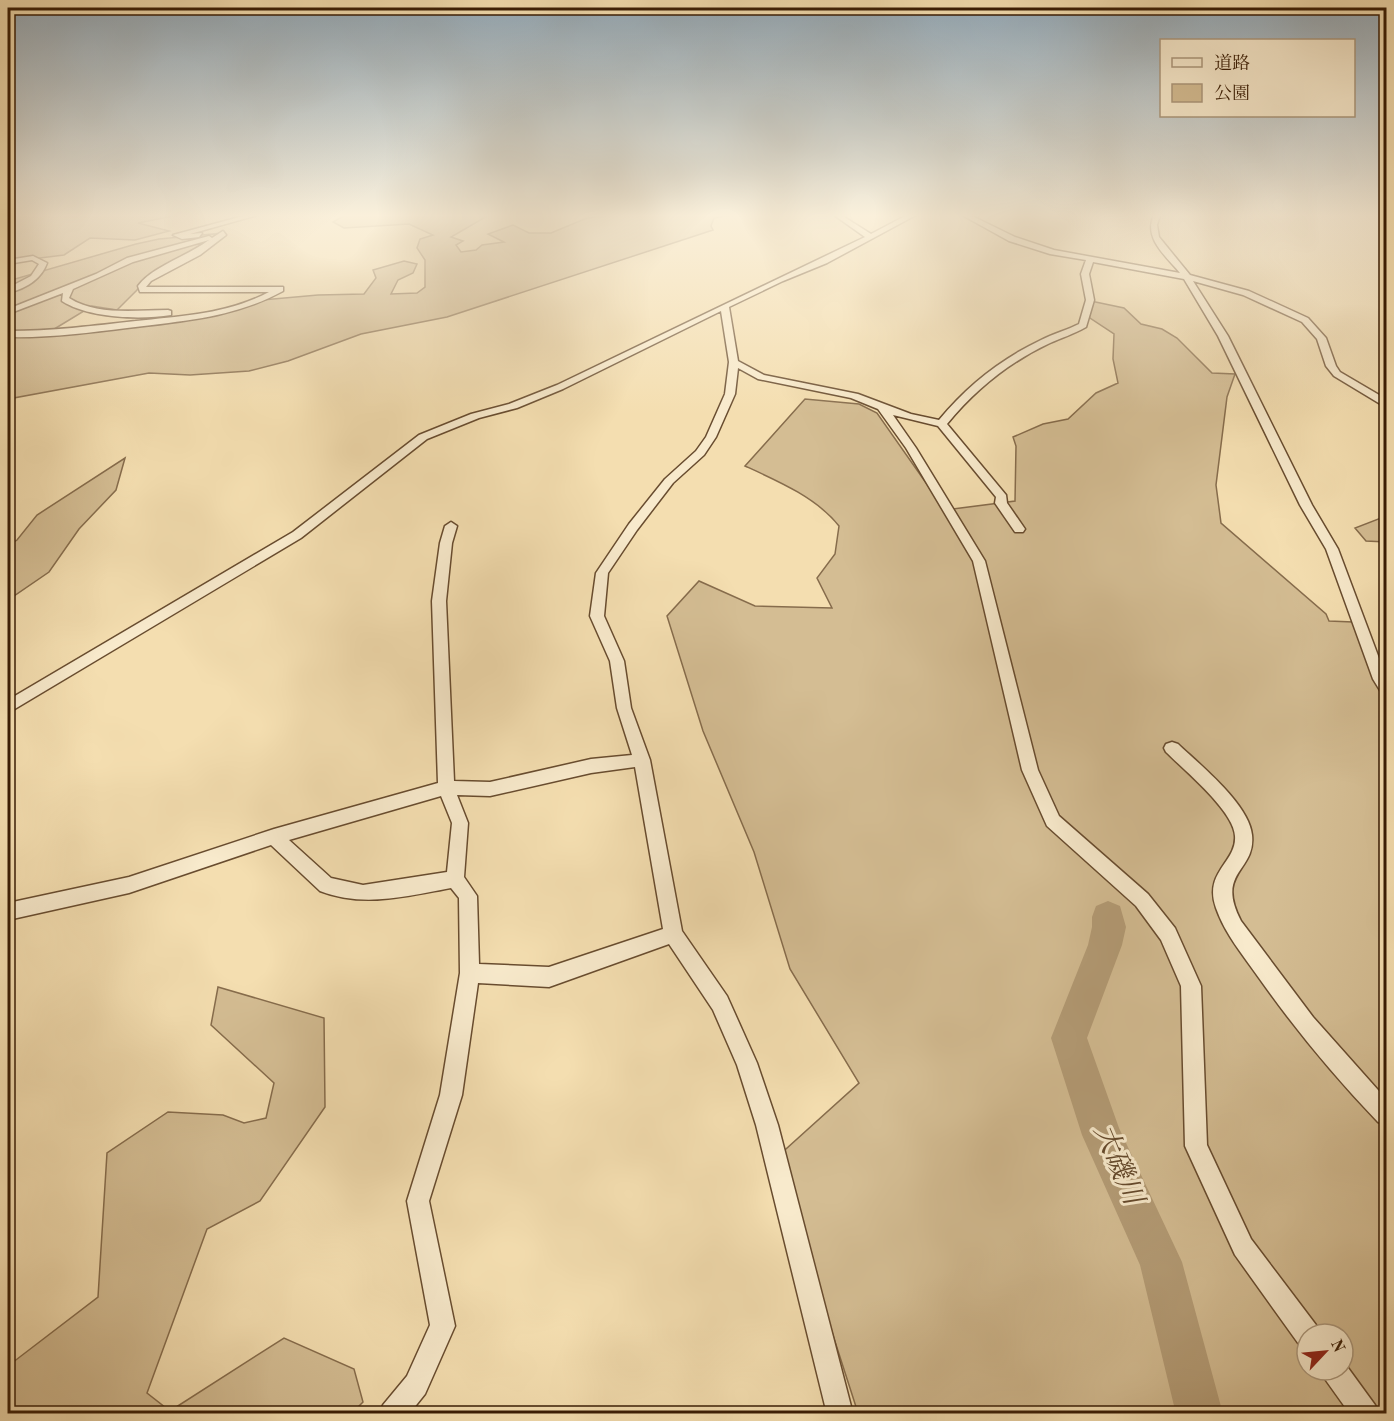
<svg xmlns="http://www.w3.org/2000/svg" width="1394" height="1421" font-family="'Old Standard TT','Noto Serif JP',serif">
	<style>
		.green { fill: #d4bd93; stroke: #866c4c; stroke-width: 1.5; fill-rule: evenodd }
		.lines { fill: none; stroke-linecap: round; stroke-linejoin: round }
		.river { fill: #b49c76; fill-rule: evenodd }
		.minor-casing { stroke: #684c2f; stroke-width: 3 }
		.minor { fill: #f8eacc; fill-rule: evenodd }
		.labels { text-anchor: middle; dominant-baseline: central; stroke-width: 6; stroke-linejoin: round; paint-order: stroke }
		.near-water-label { font-size: 28px; font-style: italic; fill: #64492c; stroke: #f8eacc }
	</style>
	<rect width="100%" height="100%" fill="#f4deb0"/>
	<filter id="stains"><feTurbulence type="fractalNoise" baseFrequency=".00333" numOctaves="4"/><feColorMatrix values="0 0 0 0 .2 0 0 0 0 .09 0 0 0 0 .02 0 0 0 .5 -.17"/></filter>
	<radialGradient id="worn" r=".72"><stop offset=".6" stop-color="#630" stop-opacity="0"/><stop offset="1" stop-color="#630" stop-opacity=".3"/></radialGradient>
	<!-- green -->
	<path class="green" d="M14 215H178L138 223 169 231 135 240 90 238 64 255 8 262V216Z
		M345 215H489L451 237 463 241 456 245 461 252 476 250 482 245 504 242 488 234 513 225 529 233H551L587 218 617 215H731L714 218 711 226 713 230 447 317 361 334 288 361 249 371 190 375 149 373 8 399V336L29 334H8V281L136 244 159 239 223 233 142 281 137 290 117 310 92 306 51 331 214 315 262 300 318 295 364 294 376 278 373 270 404 261 417 264 413 273 398 280 391 294 417 293 425 287V260L417 248 420 239 433 235 409 224 344 228 333 222Z
		M1086 300 1124 308 1141 324 1162 329 1177 338 1212 373 1235 374 1227 397 1216 485 1221 523 1326 614 1329 621 1353 622 1386 688V1413H858L776 1158 859 1083 790 969 754 852 703 731 667 616 699 581 755 606 832 608 817 578 835 554 839 526C817 498 778 481 745 466L805 399 859 404 877 413 945 510 1015 501 1016 446 1013 437 1043 424 1068 419 1096 393 1118 383 1113 359 1114 334 1087 316ZM1307 1334H1343V1370H1307Z
		M125 458 116 490 79 529 49 572 8 600V546L17 540 37 515Z
		M1386 516V542L1366 541 1355 528Z
		M218 987 324 1018 325 1107 260 1201 207 1229 147 1393 170 1411 284 1338 354 1369 363 1402 351 1414 8 1413V1366L98 1297 107 1153 168 1112 223 1115 244 1123 266 1118 274 1083 211 1025Z"/>
	<g class="lines">
		<!-- river -->
		<path class="river" d="M1108 901 1120 906 1126 927 1122 945 1087 1038 1119 1128 1182 1262 1223 1414H1176L1140 1265 1082 1135 1051 1038 1088 945 1092 927V917L1096 906Z"/>
		<defs>
			<path id="minor" d="M247 215H258L190 234 202 233 199 237 182 239 173 235Z
				M834 215H841L871 234 907 215H916L827 263 783 281 729 307 738 361 764 375 858 394 911 414 939 420C967 386 1001 359 1041 340 1053 334 1067 330 1079 324L1086 300 1081 274 1086 260 1050 254 1009 241 962 215H970L1015 237 1054 250 1180 273C1166 256 1143 238 1154 215H1160L1157 225 1159 237 1190 275 1249 291 1308 318 1326 338 1336 366 1340 372 1386 399V406L1382 405 1334 376 1326 366 1317 339 1302 322 1243 295 1193 281 1228 336 1312 505 1338 549 1386 677V694L1381 692 1373 679 1326 549 1300 505 1218 336 1184 279 1093 262 1089 274 1094 300 1086 327C1074 334 1061 338 1048 344 1008 363 975 390 947 424L1006 495 1007 503 1025 529 1023 532H1015L995 503 996 497 938 426 893 415 916 448 985 561 1038 770 1059 816 1148 894 1175 928 1201 986 1207 1145 1251 1239 1316 1325 1319 1334H1307V1346L1298 1343 1235 1255 1185 1146 1181 986 1161 940 1136 906 1047 826 1022 770 973 561 906 448 878 409 851 398 758 379 738 368 735 394 716 437 704 455 673 483 637 530 608 573 604 616 624 661 631 708 650 760 682 931 727 996 757 1063 778 1125 853 1414H827L756 1125 737 1065 713 1010 669 944 549 987 478 983 462 1095 429 1201 455 1326 425 1394 409 1414H379L383 1405 407 1376 430 1325 407 1201 440 1095 460 973 459 898 451 888C407 896 364 908 320 891L271 845 129 893 8 920V903L129 877 274 829 438 783 432 601 440 543 445 526 451 522 457 526 452 543 446 601 454 781 490 782 591 759 632 755 617 708 610 661 590 616 596 573 629 524 665 479 696 451 706 437 725 394 729 362 721 311 563 389 517 408 479 418 427 439 301 538 8 713V700L293 532 419 435 471 414 509 404 557 385 865 237ZM635 767 663 929 549 967 479 964 477 896 464 877 468 823 457 795 490 796 591 773ZM441 796 452 823 447 872 363 885 331 878 289 840Z
				M223 231 226 235 200 255 151 281 146 287H283V291C234 318 182 321 127 328 87 333 48 338 8 337V331C51 331 93 326 136 321 182 316 228 314 269 292H140L138 286C153 266 188 256 209 240L133 262 73 289 69 298C97 316 136 310 168 310L171 311V315C140 320 88 318 62 301L63 293 8 314V309L96 274 127 258 209 236 212 238Z
				M33 256 47 263C41 280 24 289 8 293V288L31 276 39 264 32 260 8 264V260Z
				M1172 742 1178 744C1200 765 1249 804 1252 835 1256 872 1215 871 1241 921L1313 1017 1386 1099V1125L1378 1122C1335 1077 1295 1029 1259 978 1243 955 1225 934 1216 908 1203 872 1237 862 1235 836 1234 811 1184 770 1166 752L1164 748 1166 744Z
				M1343 1361 1375 1405 1379 1414H1350L1325 1379 1321 1370H1343Z"/>
		</defs>
		<!-- minor casing -->
		<use href="#minor" class="minor-casing"/>
		<!-- minor -->
		<use href="#minor" class="minor"/>
	</g>
	<!-- sky -->
	<linearGradient id="sky" x2="0" y2="1"><stop stop-color="#93aaba"/><stop offset="0.52" stop-color="#faf0db"/><stop offset="1" stop-color="#faf0db" stop-opacity="0"/></linearGradient>
	<rect width="1394" height="414" fill="url(#sky)"/>
	<g class="labels">
		<!-- near-water labels -->
		<g class="near-water-label">
			<text transform="translate(1117 1165) rotate(67)">大磯川</text>
		</g>
	</g>
	<!-- margin -->
	<rect width="1394" height="1421" fill="none" stroke="#f4deb0" stroke-width="30"/>
	<rect x="9" y="9" width="1376" height="1403" fill="none" stroke="#391c04" stroke-width="3"/>
	<rect x="15" y="15" width="1364" height="1391" fill="none" stroke="#391c04" stroke-width="1.5"/>
	<!-- legend -->
	<rect x="1160" y="39" width="195" height="78" fill="#f8eacc" stroke="#ac987c" stroke-width="1.5"/>
	<rect x="1172" y="58" width="30" height="9" fill="#f8eacc" stroke="#ac987c" stroke-width="1.5"/>
	<text x="1214" y="69" font-size="18" fill="#391c04">道路</text>
	<rect x="1172" y="84" width="30" height="18" fill="#d4bd93" stroke="#ac987c" stroke-width="1.5"/>
	<text x="1214" y="99" font-size="18" fill="#391c04">公園</text>
	<!-- north arrow -->
	<g transform="translate(1325 1352) rotate(64)"><circle r="28" fill="#f8eacc" stroke="#ac987c" stroke-width="1.5"/>
	<path d="M0-4.5L10 22L0 15L-10 22Z" fill="#8f2418"/>
	<text y="-9" font-size="16" font-weight="bold" text-anchor="middle" fill="#391c04">N</text>
	</g>
	<rect width="100%" height="100%" filter="url(#stains)"/>
	<rect width="100%" height="100%" fill="url(#worn)"/>
</svg>
